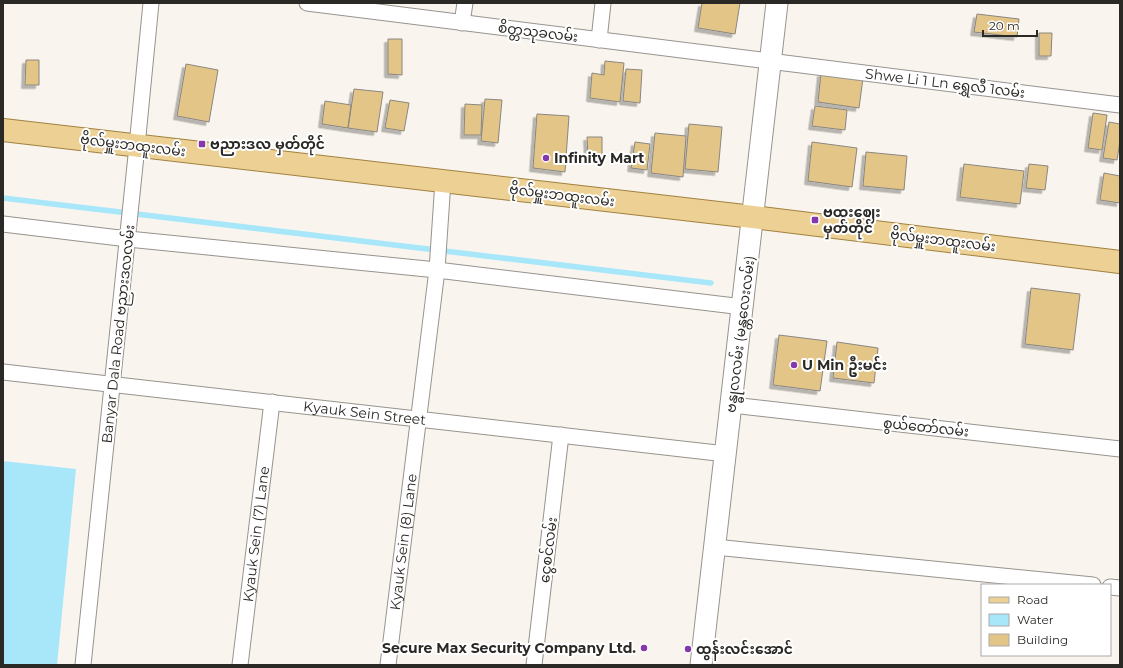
<svg xmlns="http://www.w3.org/2000/svg" width="1123" height="668" font-family="Montserrat,'Noto Sans Myanmar',sans-serif">
	<style>
		.water { fill: #a7e7f9 }
		.lines { fill: none; stroke-linecap: round; stroke-linejoin: round }
		.stream { stroke: #a7e7f9; stroke-width: 5.5 }
		.building { fill: #e4c588; stroke: #8a8680; filter: url(#shadow) }
		.street-casing { stroke: #97938d; stroke-width: 17 }
		.secondary-casing { stroke: #97938d; stroke-width: 23 }
		.primary-casing { stroke: #a1813f; stroke-width: 24 }
		.street { stroke: #fff; stroke-width: 15 }
		.secondary { stroke: #fff; stroke-width: 21 }
		.primary { stroke: #edd094; stroke-width: 22 }
		.poi-dot { fill: #8439ab; stroke: #fff; stroke-width: 1.5 }
		.labels { text-anchor: middle; dominant-baseline: central; stroke-width: 4; stroke-linejoin: round; paint-order: stroke }
		.street-label { font-size: 14px; fill: #2a2926; stroke: #fff }
		.poi-label { font-size: 14px; font-weight: bold; fill: #2a2926; stroke: #fff; text-anchor: start }
	</style>
	<defs>
		<filter id="shadow"><feDropShadow dx="-3.5" dy="3.5" stdDeviation="0" flood-color="#0004"/></filter>
	</defs>
	<rect width="100%" height="100%" fill="#f9f5ee"/>
	<!-- water -->
	<path class="water" d="M3 461 76 469 57 665H3Z"/>
	<g class="lines">
		<!-- stream -->
		<path class="stream" d="M3 198 711 283"/>
	</g>
	<!-- building -->
	<path class="building" d="M702 3H740L735 34 698 28Z
		M977 14 1019 19 1017 37 974 32Z
		M1039 33H1052L1051 56H1039Z
		M388 39H402V75L388 74Z
		M26 60H39V85H25Z
		M605 61 624 63 620 102 590 98 592 73 604 75Z
		M186 64 218 70 209 122 177 116Z
		M626 69 642 70 640 103 623 101Z
		M821 73 863 78 859 108 818 102Z
		M354 89 383 92 377 132 348 128Z
		M485 99 502 100 498 143 481 141Z
		M390 100 409 103 404 131 385 128Z
		M325 101 351 105 348 128 322 124Z
		M465 104 482 105 481 135H464Z
		M815 106 847 110 845 130 812 126Z
		M1093 113 1107 115 1102 150 1088 148Z
		M537 114 569 116 565 172 533 168Z
		M1109 122 1120 124V141L1117 160 1103 158Z
		M689 124 722 127 718 172 685 169Z
		M655 133 686 136 683 177 651 173Z
		M587 137H602V155L588 156Z
		M635 142 650 144 647 170 631 168Z
		M812 142 857 148 852 187 808 181Z
		M866 152 907 156 904 190 863 186Z
		M964 164 1024 171 1020 204 960 197Z
		M1029 164 1048 166 1045 190 1026 188Z
		M1104 173 1120 176V203L1100 200Z
		M1031 288 1080 294 1073 350 1025 344Z
		M779 335 827 341 820 391 773 385Z
		M837 342 878 348 874 383 833 378Z"/>
	<g class="lines">
		<defs>
			<g id="street">
				<path d="M307 3 1120 105"/>
				<path d="M462 23 465 3"/>
				<path d="M599 40 603 3"/>
				<path d="M3 224 128 239 437 270 743 307"/>
				<path id="s1" d="M3 372 726 454"/>
				<path d="M732 405 1120 449"/>
				<path d="M715 547 1093 585"/>
				<path d="M1110 587 1120 588"/>
				<path d="M83 665 137 146 151 3"/>
				<path id="s2" d="M240 665 272 402"/>
				<path id="s3" d="M388 665 437 270 443 181"/>
				<path d="M534 665 561 435"/>
			</g>
			<path id="secondary" d="M701 665 777 3"/>
			<path id="primary" d="M3 130 753 217 1120 262"/>
		</defs>
		<!-- street casing -->
		<use href="#street" class="street-casing"/>
		<!-- secondary casing -->
		<use href="#secondary" class="secondary-casing"/>
		<!-- primary casing -->
		<use href="#primary" class="primary-casing"/>
		<!-- street -->
		<use href="#street" class="street"/>
		<!-- secondary -->
		<use href="#secondary" class="secondary"/>
		<!-- primary -->
		<use href="#primary" class="primary"/>
	</g>
	<!-- markers -->
	<g class="poi-dot">
		<rect x="198" y="140" width="8" height="8" rx="2"/>
		<circle cx="546" cy="158" r="4"/>
		<rect x="811" y="216" width="8" height="8" rx="2"/>
		<circle cx="794" cy="365" r="4"/>
		<circle cx="644" cy="648" r="4"/>
		<circle cx="688" cy="649" r="4"/>
	</g>
	<g class="labels">
		<!-- street labels -->
		<g class="street-label">
			<text transform="translate(538 32) rotate(7)">စိတ္တသုခလမ်း</text>
			<text transform="translate(945 83) rotate(7)">Shwe Li 1 Ln ရွှေလီ 1လမ်း</text>
			<text transform="translate(133 145) rotate(7)">ဗိုလ်မှူးဘထူးလမ်း</text>
			<text transform="translate(562 195) rotate(7)">ဗိုလ်မှူးဘထူးလမ်း</text>
			<text transform="translate(943 240) rotate(7)">ဗိုလ်မှူးဘထူးလမ်း</text>
			<text transform="translate(118 334) rotate(-84)">Banyar Dala Road ဗညားဒလလမ်း</text>
			<text transform="translate(740 334) rotate(-83)">ဗန္ဓုလလမ်း (မန္တလေးလမ်း)</text>
			<text stroke="none"><textPath href="#s1" startOffset="364">Kyauk Sein Street</textPath></text>
			<text transform="translate(926 427) rotate(6)">စွယ်တော်လမ်း</text>
			<text stroke="none"><textPath href="#s2" startOffset="132">Kyauk Sein (7) Lane</textPath></text>
			<text stroke="none"><textPath href="#s3" startOffset="124">Kyauk Sein (8) Lane</textPath></text>
			<text transform="translate(548 550) rotate(-83)">ငွေစင်လမ်း</text>
		</g>
		<!-- poi labels -->
		<g class="poi-label">
			<text x="210" y="144">ဗညားဒလ မှတ်တိုင်</text>
			<text x="554" y="158">Infinity Mart</text>
			<text x="823" y="212">ဗထူးဈေး<tspan x="823" dy="16">မှတ်တိုင်</tspan></text>
			<text x="802" y="365">U Min ဦးမင်း</text>
			<text x="636" y="648" text-anchor="end">Secure Max Security Company Ltd.</text>
			<text x="696" y="649">ထွန်းလင်းအောင်</text>
		</g>
	</g>
	<!-- border -->
	<rect width="1123" height="668" fill="none" stroke="#2a2926" stroke-width="8"/>
	<!-- legend -->
	<rect x="981" y="584" width="130" height="72" fill="#ffffff" stroke="#aaa9a8"/>
	<rect x="989" y="597" width="20" height="6" fill="#edd094" stroke="#aaa9a8"/>
	<text x="1017" y="604" font-size="12" fill="#2a2926">Road</text>
	<rect x="989" y="614" width="20" height="12" fill="#a7e7f9" stroke="#aaa9a8"/>
	<text x="1017" y="624" font-size="12" fill="#2a2926">Water</text>
	<rect x="989" y="634" width="20" height="12" fill="#e4c588" stroke="#aaa9a8"/>
	<text x="1017" y="644" font-size="12" fill="#2a2926">Building</text>
	<!-- scale -->
	<path d="M983 30v6h54v-6" fill="none" stroke="#2a2926" stroke-width="2"/>
	<text x="989" y="30" font-size="12" fill="#2a2926" stroke="#ffffff" stroke-width="3" paint-order="stroke">20 m</text>
</svg>
